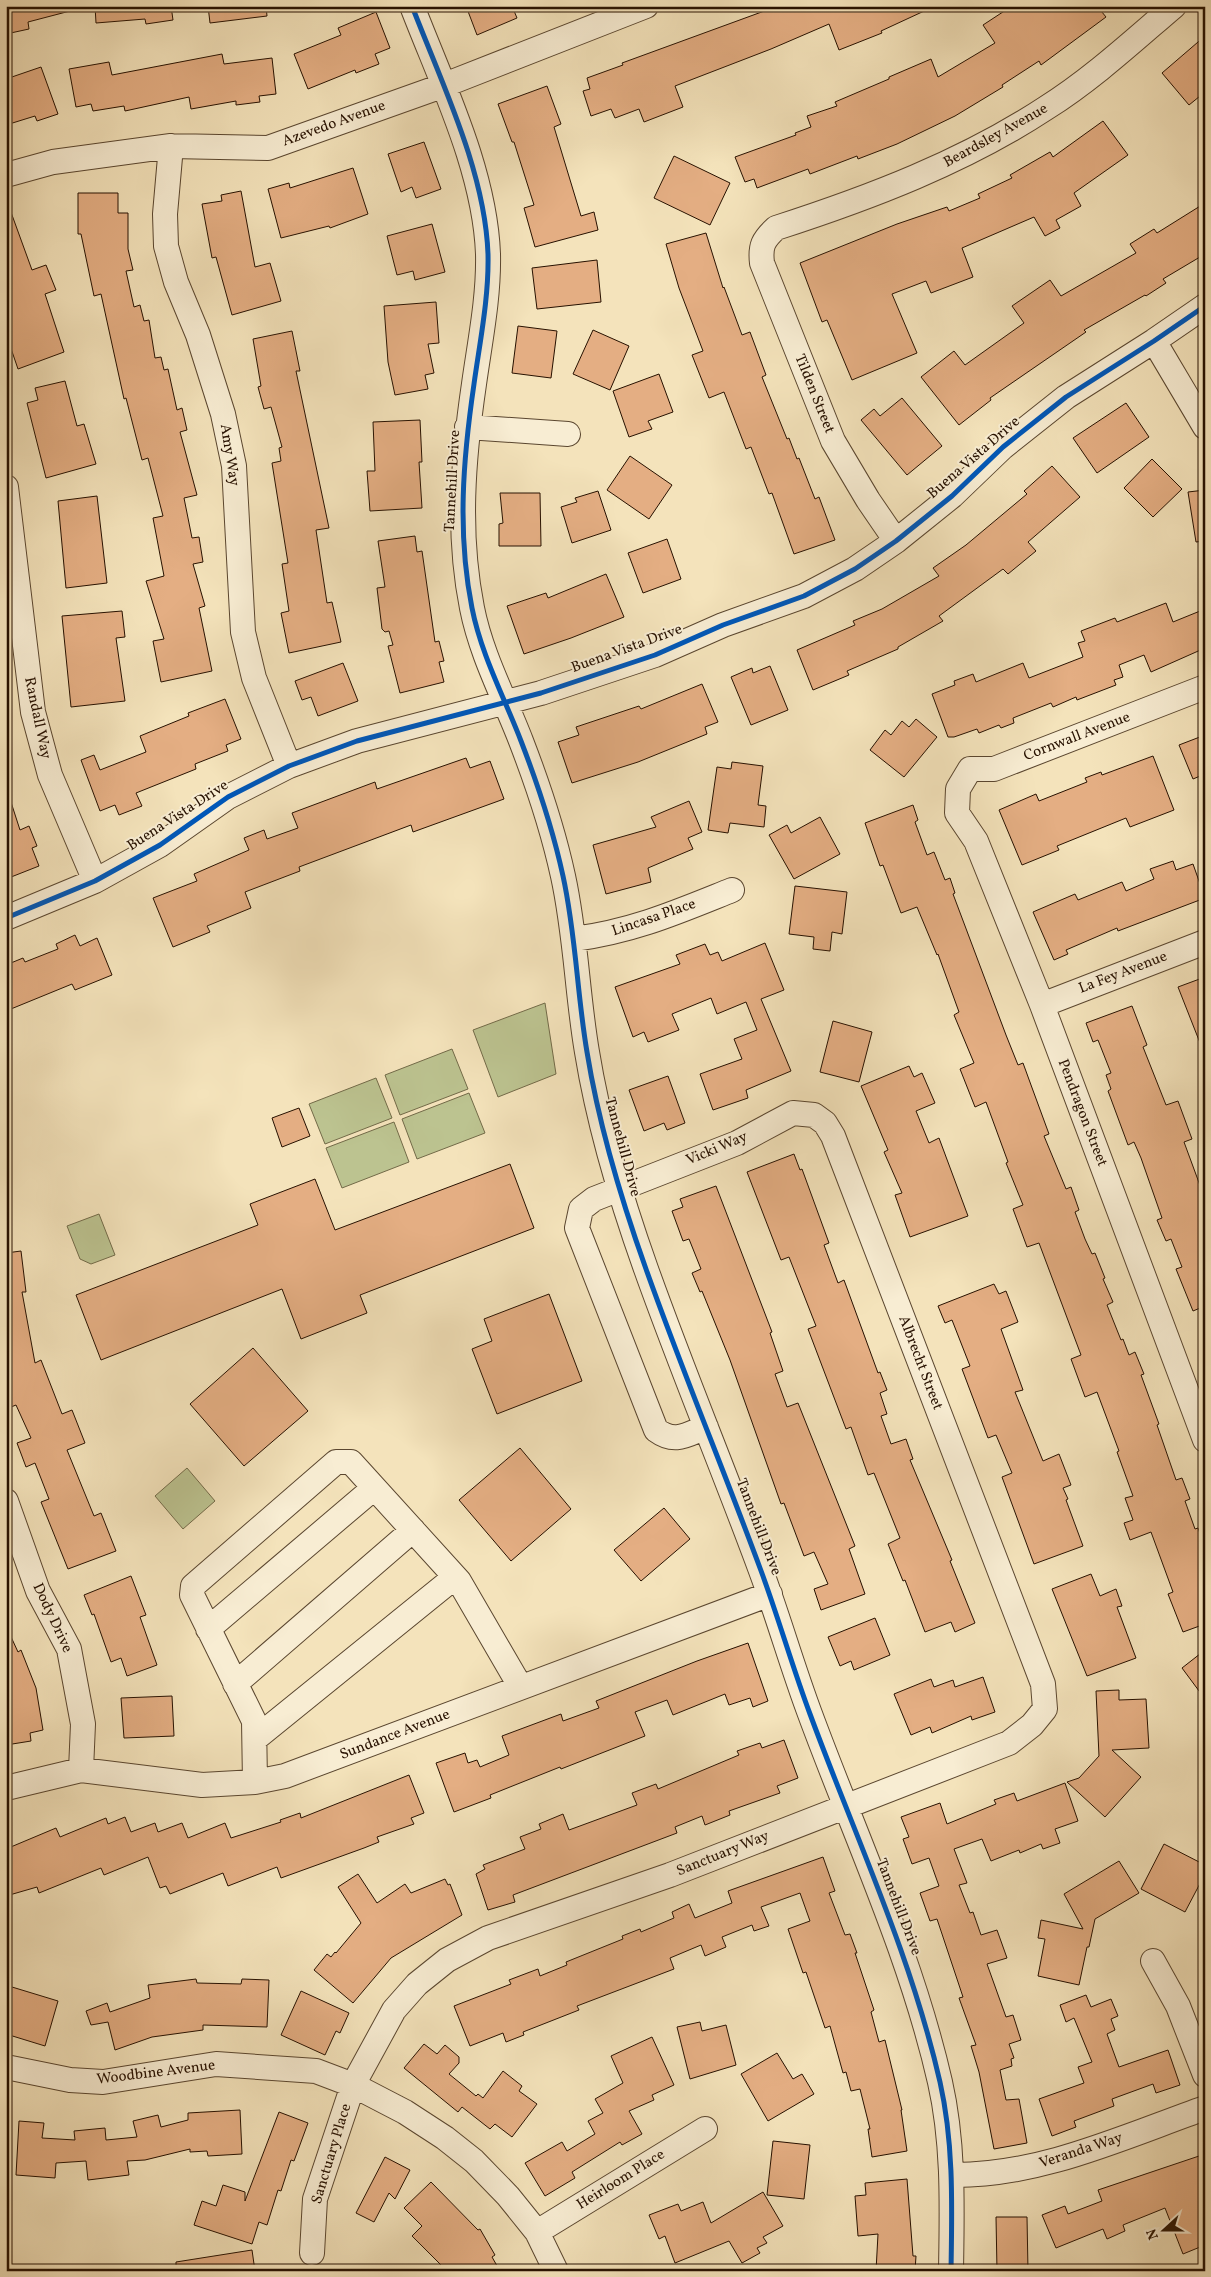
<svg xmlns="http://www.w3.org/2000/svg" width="1211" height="2277" font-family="Vollkorn,serif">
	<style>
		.green { fill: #bcc390; stroke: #726a48 }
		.building { fill: #e4ae83; stroke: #271100 }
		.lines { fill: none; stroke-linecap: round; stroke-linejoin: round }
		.minor-casing { stroke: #5a462f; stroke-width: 26 }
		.minor { stroke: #f8edd3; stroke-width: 24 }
		.cycleway-casing { stroke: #f8edd3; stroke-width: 8 }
		.cycleway { stroke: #0057b8; stroke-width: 5 }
		.labels { text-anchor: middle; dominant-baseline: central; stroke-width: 4; stroke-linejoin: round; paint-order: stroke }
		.street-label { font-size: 15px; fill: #271100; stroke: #f8edd3 }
	</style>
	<rect width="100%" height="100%" fill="#f4e3bb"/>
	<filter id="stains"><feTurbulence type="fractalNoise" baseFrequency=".004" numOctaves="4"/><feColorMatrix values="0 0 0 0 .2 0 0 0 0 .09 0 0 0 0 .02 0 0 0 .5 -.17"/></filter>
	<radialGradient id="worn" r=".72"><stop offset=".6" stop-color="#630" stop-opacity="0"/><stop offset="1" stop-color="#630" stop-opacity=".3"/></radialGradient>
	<!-- green -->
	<path class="green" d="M545 1003 556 1074 498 1097 473 1030Z
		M452 1049 468 1089 400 1115 385 1075Z
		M376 1078 392 1118 325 1144 309 1104Z
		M469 1093 485 1133 417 1159 402 1119Z
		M394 1122 409 1162 342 1188 326 1148Z
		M99 1214 115 1255 91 1264 80 1259 67 1226Z
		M187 1468 215 1501 183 1529 155 1496Z"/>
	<!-- building -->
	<path class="building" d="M6 6H70V11L28 22 29 29 6 34Z
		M95 6H171L173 20 146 24 145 19 96 23Z
		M208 6H266L267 16 210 23Z
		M466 6H512L517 18 477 35Z
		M778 6H935L881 31 882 33 839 50 829 24 771 49 675 86 683 107 644 122 639 109 615 118 611 109 591 116 583 91 590 89 587 78 623 65 622 63Z
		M1012 6H1097L1106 17 1041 65 1039 61 1002 85 1003 87 955 116 897 144 858 159 857 156 810 174 808 169 757 188 754 179 745 182 735 157 796 135 795 133 811 127 807 116 837 106 835 102 889 79V77L931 59 938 77 995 43 983 25Z
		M376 12 390 48 375 54 379 64 356 73 355 70 308 89 294 54 341 35 338 28Z
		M1205 36V92L1189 105 1162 73Z
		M222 54 224 64 272 58 276 94 259 96 260 102 236 105V101L191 109 189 97 125 111 124 106 93 111 91 104 76 107 69 69 109 62 112 75Z
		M41 67 58 114 37 121 35 116 6 125V79Z
		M547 86 561 124 554 127 581 216 594 212 598 230 535 247 524 208 534 205 514 142H512L498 104Z
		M1103 121 1128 155 1074 193 1081 206 1056 220 1060 228 1045 236 1034 217 962 248 973 277 931 293 926 281 892 294 917 353 852 380 827 320 822 322 800 263 897 224 947 207 949 211 980 198 978 194 1012 178 1010 175 1050 152 1053 157Z
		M424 142 441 189 416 198 412 187 401 192 388 154Z
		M674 156 730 183 710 225 654 198Z
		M353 168 368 214 330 228 329 226 281 238 268 189 289 183 290 188Z
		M241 191 255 267 270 263 281 301 232 315 216 257 212 258 202 204 222 201 221 195Z
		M78 193H118V213H128V249L133 270 126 271 134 307 140 305 144 321 149 320 155 358 161 357 164 370 168 369 177 410 182 408 187 430 180 432 197 495 184 498 192 538 199 537 203 562 193 564 205 606 199 608 212 671 161 682 153 641 164 639 146 581 164 576 153 518 163 516 148 458 142 460 126 398 124 399 101 294 94 296 81 234H78Z
		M1205 203V254L1163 279 1166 283 1146 296 1145 295 1084 330 1086 332 990 398 991 400 959 425 921 377 954 351 965 365 1024 323 1012 306 1050 280 1061 296 1136 253 1130 244 1154 229 1157 233Z
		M6 204H8L32 270 46 265 56 290 45 294 64 352 18 369 6 334Z
		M432 224 445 272 415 280 413 271 397 275 387 236Z
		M706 233 723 288 724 287 742 335 750 332 766 375 762 377 787 439 789 438 797 459 799 458 815 499 819 497 835 540 794 554 772 493 769 494 751 447 746 449 724 392 709 398 692 355 703 351 679 288 666 244Z
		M597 260 601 302 537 309 532 268Z
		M436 302 439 343 428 344 434 373 425 375 428 389 395 395 388 362 384 306Z
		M518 326 557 331 551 378 512 373Z
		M593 330 629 346 610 390 573 374Z
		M292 331 300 371H296L329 528 316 530 327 603 332 602 341 642 289 653 281 613 289 611 282 564 288 563 272 463 281 461 279 448 282 447 271 407 264 409 258 387 261 386 253 339Z
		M659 374 673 412 648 421 652 429 629 437 613 391Z
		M65 381 77 426 84 424 96 464 46 478 27 403 38 400 35 388Z
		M902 398 942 446 907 475 861 420 874 409 880 416Z
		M1126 403 1149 437 1097 473 1073 438Z
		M420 420 422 462H419L422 508 370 511 367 471H375L373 422Z
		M630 456 672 485 649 519 607 490Z
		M1152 459 1182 489 1153 517 1124 488Z
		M1052 466 1080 497 1028 542 1036 551 1008 574 1003 569 939 616 943 621 898 647V649L847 671 849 675 813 690 797 650 855 625 853 621 882 609 939 576 933 568 966 545 1027 494 1024 491Z
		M1205 490V541L1196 542 1188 492Z
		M598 491 611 530 572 543 561 507 577 502 575 498Z
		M500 493H540L541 546H499V524L503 523Z
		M97 496 107 583 66 588 58 501Z
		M415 536 417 552 422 551 435 642 439 641 444 661 439 662 444 682 400 693 388 646 393 645 389 631 385 632 382 629 377 588 385 587 378 541Z
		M667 539 681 579 643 593 628 553Z
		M606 574 624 617 571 638 524 654 507 606 546 593 548 598Z
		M1166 603 1173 622 1205 609V648L1151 672 1144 655 1119 665 1123 677 1114 680 1116 685 1077 700 1076 697 1053 707 1051 703 1013 718 1014 723 1001 728 999 725 979 733 977 729 954 737H948L932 694 955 685 954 681 973 674 976 682 1023 663 1029 678 1083 657 1078 643 1085 641 1081 631 1115 618 1117 622Z
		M122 611 125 637 116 638 125 701 71 707 62 616Z
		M343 663 358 701 318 716 311 697 302 700 295 681Z
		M770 666 788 710 751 725 731 677 752 668 753 673Z
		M702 684 718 722 705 727 707 734 638 762 572 783 558 742 579 735 576 727 639 706 641 709Z
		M225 699 241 739 226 745 228 751 195 764 196 769 136 793 142 806 119 815 115 805 100 811 81 760 94 755 100 770 146 752 140 736 189 716 188 713Z
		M916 719 937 737 904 777 870 750 885 730 891 735 902 721 909 727Z
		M1205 735V774L1193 779 1179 745Z
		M1153 756 1174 810 1130 827 1126 818 1057 846 1059 850 1022 865 999 810 1036 794 1039 801 1087 782 1085 778 1101 772 1102 775Z
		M466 758 470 768 490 761 504 799 413 832 411 825 299 867 300 871 245 892 251 908 207 926 210 932 173 947 153 898 197 881 194 874 249 850 244 838 264 830 267 839 298 828 292 813 375 782 377 789Z
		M732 762 763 766 758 805 766 806 764 827 730 823 728 833 708 830 717 767 731 769Z
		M6 796H9L20 830 29 826 37 846 32 848 39 866 6 879Z
		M689 801 702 832 688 838 693 849 648 868 651 882 606 894 593 845 656 827 651 817Z
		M913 805 918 820 915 822 927 855 934 852 945 880 950 878 955 893 953 894 1006 1035 1018 1065 1023 1063 1031 1085 1049 1134 1044 1136 1066 1189 1071 1187 1079 1210 1075 1212 1085 1239 1092 1254 1095 1253 1105 1278 1103 1279 1113 1302 1107 1305 1121 1340 1123 1339 1129 1355 1135 1352 1144 1374 1141 1375 1159 1424 1157 1425 1176 1480 1182 1478 1190 1499 1185 1501 1195 1529 1198 1528 1205 1547V1624L1183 1632 1168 1594 1173 1592 1151 1532 1130 1540 1124 1523 1133 1520 1125 1498 1133 1496 1117 1452 1119 1451 1097 1392 1085 1397 1071 1359 1081 1355 1039 1243 1027 1247 1013 1209 1023 1205 1006 1163 1008 1162 986 1102 975 1107 960 1069 974 1063 954 1015 959 1012 938 954 937 955 917 907 901 913 883 865 880 866 865 823Z
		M820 817 840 854 794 879 769 835 787 825 791 833Z
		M1173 861 1176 870 1193 864 1205 898 1118 931 1117 928 1066 950 1068 954 1054 960 1033 912 1075 894 1078 900 1122 882 1126 891 1154 879 1150 869Z
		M795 886 847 892 842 934 832 932 830 951 813 949 814 937 789 934Z
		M75 935 80 946 97 938 112 975 75 990 72 984 6 1011V965L23 958 25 962 58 949 56 944Z
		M765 943 784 990 761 999 791 1071 746 1090 748 1098 713 1110 700 1074 742 1059 734 1039 757 1030 746 1002 717 1014 711 998 672 1014 679 1030 648 1042 644 1032 633 1037 615 987 680 964 676 955 705 944 710 955 718 952 722 961Z
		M1205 977V1053H1204L1178 987Z
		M1132 1006 1147 1045 1143 1047 1166 1105 1178 1101 1192 1139 1184 1142 1205 1199V1306L1193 1311 1176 1269 1182 1267 1171 1239 1166 1241 1157 1220 1162 1218 1141 1158 1134 1142 1128 1145 1108 1091 1111 1089 1106 1075 1111 1073 1098 1040 1093 1042 1086 1023Z
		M833 1021 872 1032 859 1082 820 1072Z
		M909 1066 914 1077 922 1073 935 1103 916 1111 929 1143 939 1138 968 1216 910 1237 895 1195 902 1193 884 1152 888 1150 861 1086Z
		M668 1076 685 1123 667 1130 664 1123 644 1131 629 1090Z
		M299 1108 310 1136 282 1147 272 1118Z
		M794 1154 800 1170 802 1169 829 1243 824 1245 838 1283 844 1280 878 1373 880 1372 887 1390 880 1393 887 1414 881 1416 891 1444 906 1439 913 1459 910 1460 952 1560 950 1561 975 1623 955 1632 951 1622 925 1632 905 1580 903 1581 888 1544 900 1538 874 1473 868 1475 851 1427 846 1429 808 1329 816 1326 789 1257 781 1260 747 1172Z
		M510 1164 534 1228 360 1295 367 1313 301 1339 282 1289 101 1360 76 1295 258 1225 250 1204 315 1179 335 1230Z
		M716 1186 772 1332 770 1333 783 1371 775 1374 787 1407 798 1403 855 1546 849 1549 865 1594 821 1610 814 1589 828 1584 814 1552 804 1556 784 1503 781 1504 730 1360 702 1291 700 1292 692 1273 701 1269 689 1239 683 1241 672 1211 683 1207 680 1199Z
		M21 1251 26 1292H22L35 1363 41 1360 62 1414 72 1410 85 1443 67 1450 94 1516 101 1513 116 1551 68 1569 41 1502 49 1499 35 1463 26 1467 17 1443 31 1438 16 1405 6 1409V1253Z
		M994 1284 999 1294 1006 1291 1018 1322 1001 1329 1023 1390 1015 1392 1043 1461 1059 1454 1071 1485 1063 1488 1068 1499 1066 1500 1083 1546 1034 1564 1002 1477 1012 1473 996 1435 988 1438 962 1369 970 1366 952 1320 945 1323 938 1306Z
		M549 1294 582 1381 497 1414 472 1349 492 1341 484 1319Z
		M253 1348 308 1411 244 1466 190 1404Z
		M520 1448 571 1509 511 1561 459 1500Z
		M664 1508 690 1539 641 1581 614 1550Z
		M1091 1574 1100 1596 1116 1589 1122 1606 1117 1607 1136 1658 1087 1676 1052 1589Z
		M131 1576 146 1615 140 1617 157 1665 127 1676 121 1658 111 1662 94 1614 92 1615 84 1595Z
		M875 1618 890 1655 854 1670 851 1661 840 1666 828 1637Z
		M6 1626 18 1652 21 1650 36 1688 43 1730 30 1733 31 1741 6 1745Z
		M748 1643 768 1701 753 1707 750 1698 729 1705 725 1694 673 1715 667 1700 635 1712 645 1736 561 1769 560 1767 490 1795 491 1798 454 1812 436 1763 465 1753 468 1763 477 1760 480 1767 509 1755 502 1736 561 1714 563 1721 599 1708 596 1701 697 1661Z
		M1205 1650V1699L1182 1668Z
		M983 1677 995 1712 972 1720 971 1716 932 1733 930 1727 911 1735 894 1694 931 1679 934 1687 953 1680 955 1687Z
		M1119 1690V1700L1146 1699 1149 1748 1112 1750 1141 1777 1105 1817 1067 1782 1079 1778 1099 1756 1096 1691Z
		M172 1696 174 1736 124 1738 121 1698Z
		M784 1740 798 1778 777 1786 780 1793 729 1811 730 1815 705 1825 702 1816 675 1827 677 1833 513 1895 515 1902 488 1910 476 1874 485 1869 483 1865 525 1849 520 1837 541 1829 539 1824 563 1814 569 1830 637 1805 632 1793 656 1784 658 1789 739 1755 737 1751 760 1743 762 1748Z
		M409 1775 424 1813 411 1818 414 1824 377 1837 379 1842 364 1848 281 1878 277 1867 228 1886 223 1873 170 1894 166 1886 160 1888 148 1857 104 1875 101 1868 39 1893 37 1887 6 1896V1849L56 1828 60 1837 106 1818 108 1824 125 1817 131 1832 155 1823 158 1832 182 1823 188 1838 225 1823 231 1838 281 1822 280 1820 300 1813 301 1818Z
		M1065 1783 1078 1821 1055 1829 1060 1843 1043 1849 1041 1844 1020 1853 1019 1850 991 1861 982 1839 954 1849 967 1883 959 1885 970 1913 973 1912 981 1935 997 1930 1007 1958 987 1964 1006 2017 1013 2015 1021 2040 1009 2044 1014 2058 1011 2059 1012 2066 1000 2070 1006 2100 1019 2099 1027 2143 994 2149 979 2072 971 2046 976 2045 959 1998 963 1997 937 1919 930 1921 920 1893 939 1886 929 1858 912 1864 903 1839 909 1837 901 1817 940 1803 947 1824 996 1804 994 1800 1014 1793 1017 1801Z
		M1164 1844 1205 1865V1874L1185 1912 1141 1889Z
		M823 1857 835 1891 829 1893 845 1935 850 1934 857 1953H855L874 2010 871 2012 879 2042 885 2040 902 2110H901L907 2151 872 2157 868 2129H870L860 2089 851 2091 846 2072 843 2073 830 2026 825 2028 806 1972 803 1973 788 1929 810 1921 800 1893 761 1907 769 1926 754 1931 752 1925 722 1937 726 1947 705 1956 701 1945 670 1958 674 1969 577 2006 579 2010 523 2032 524 2035 506 2042 503 2033 470 2046 454 2006 511 1984 509 1980 538 1969 540 1976 567 1965 566 1962 623 1939 622 1936 640 1929 641 1932 674 1918 672 1912 689 1904 695 1918 732 1903 728 1891Z
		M1119 1861 1139 1893 1095 1919 1089 1947H1087L1079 1985 1038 1976 1045 1939 1038 1938 1041 1920 1083 1929 1064 1894Z
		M358 1874 377 1903 405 1884 411 1893 445 1879 448 1885 450 1884 462 1915 391 1958 353 2003 314 1970 327 1954 331 1957 335 1952 336 1953 361 1923 338 1887Z
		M196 1979 197 1983 241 1984 242 1979 269 1980 267 2027 203 2025V2030L152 2037 115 2050 108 2022 91 2025 86 2011 107 2003 110 2012 150 1998 148 1985Z
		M12 1987 58 2001 45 2046 6 2034V2006Z
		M301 1991 349 2013 340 2033 336 2031 325 2055 281 2035Z
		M1086 1995 1091 2007 1111 1999 1118 2016 1111 2019 1115 2030 1107 2034 1119 2067 1168 2050 1180 2085 1156 2093 1153 2084 1112 2099 1114 2106 1074 2121 1076 2127 1052 2136 1039 2099 1084 2083 1078 2067 1092 2062 1074 2018 1066 2022 1060 2005Z
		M700 2022 702 2031 726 2025 736 2065 690 2079 677 2027Z
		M652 2037 674 2085 652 2095 654 2100 629 2111 642 2134 622 2145 620 2142 572 2172 575 2178 545 2196 525 2163 562 2142 567 2151 595 2134 588 2121 603 2113 595 2099 623 2083 611 2056Z
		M424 2044 437 2054 445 2045 459 2057V2063L449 2074 476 2096 478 2094 483 2098 503 2071 522 2086 519 2091 537 2104 512 2137 495 2124 490 2129 462 2107 458 2112 404 2068Z
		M777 2053 793 2079 802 2074 814 2094 768 2121 741 2074Z
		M240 2110 242 2154 208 2156 207 2151 190 2152V2149L145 2160 127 2161 129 2175 88 2180 86 2161 56 2163 55 2178 16 2175 19 2121 44 2123 42 2138 75 2140 74 2131 105 2128 106 2140 137 2137 133 2121 158 2115 161 2127 188 2120V2113Z
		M279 2112 308 2123 294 2161 291 2160 281 2191 278 2190 267 2225 259 2222 252 2244 194 2225 202 2201 216 2206 223 2185 245 2192V2201Z
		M773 2141 810 2145 804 2199 767 2195Z
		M1205 2154V2245L1183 2254 1165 2208 1123 2225 1125 2231 1107 2239 1103 2229 1056 2248 1042 2215 1065 2206 1068 2214 1102 2201 1098 2190Z
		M385 2157 410 2170 395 2199 389 2193 374 2222 356 2213Z
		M907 2179 913 2256H916L915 2271H876L878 2234 858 2236 855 2196 866 2195 865 2183Z
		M431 2182 478 2230 480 2229 495 2255 492 2257 500 2271H444L440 2264 412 2236 422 2226 404 2208Z
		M763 2192 783 2226 763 2237 767 2243 757 2248 760 2253 742 2263 729 2241 675 2263 665 2236 659 2239 649 2215 678 2204 681 2211 703 2202 711 2223Z
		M996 2217H1027L1028 2271H997Z
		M252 2250 255 2271H176V2262Z"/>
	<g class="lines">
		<defs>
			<path id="minor" d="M412 6C442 84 485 171 488 254 489 297 480 341 474 384 463 459 457 533 472 608 481 654 504 697 521 741 538 785 553 830 563 876 576 935 577 994 587 1052 599 1126 621 1199 646 1269 682 1370 723 1468 760 1568 778 1616 792 1666 810 1714 855 1836 911 1955 940 2082 954 2144 952 2207 951 2271
				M171 146 165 214 166 246 176 282 198 335 223 414 234 466 243 632 254 678 289 766
				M6 175 53 162 171 146 268 148 442 86 646 6
				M1154 341 1205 427
				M467 427 568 434
				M6 487 33 712 50 775 95 881
				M896 541 868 500 833 441 762 263C760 246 763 240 776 228 869 198 964 162 1046 108 1092 79 1133 41 1174 6
				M1205 687 994 769H970L958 789 957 813 976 841 1042 1005 1205 1440
				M6 918 95 881 160 845 228 797 289 766 357 741 541 693 655 655 723 625 804 596 855 569 896 541 952 496 1003 447 1066 397 1154 341 1205 306
				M574 939C634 931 677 912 732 890
				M1042 1005 1205 942
				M6 1501 38 1591 69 1649 83 1724 81 1770
				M208 1629 374 1488
				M235 1684 413 1530
				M255 1739 455 1577
				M255 1782 254 1721 192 1595 193 1586 336 1462H351L459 1581 520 1686
				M6 1788 81 1770 202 1785 255 1782 285 1776 770 1594
				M1153 1961 1178 2006 1205 2075
				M6 2067 70 2080 103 2082 216 2064 316 2071 353 2085 405 2112 445 2138 474 2161 508 2196 537 2232 556 2271
				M952 2175C1040 2176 1123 2137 1205 2108
				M537 2232 705 2129
				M312 2253 315 2199 353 2085 394 2010 417 1984 447 1960 488 1938 670 1875 1009 1743 1032 1725 1045 1709 1043 1684 833 1136 825 1123 814 1115 793 1113 737 1143 594 1199 581 1209 577 1228 656 1430C675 1444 686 1435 706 1427"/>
		</defs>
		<!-- minor casing -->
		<use href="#minor" class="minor-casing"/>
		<!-- minor -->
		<use href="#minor" class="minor"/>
		<defs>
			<path id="cycleway" d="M412 6C442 84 485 171 488 254 489 297 480 341 474 384 463 459 457 533 472 608 481 654 504 697 521 741 538 785 553 830 563 876 576 935 577 994 587 1052 599 1126 621 1199 646 1269 682 1370 723 1468 760 1568 778 1616 792 1666 810 1714 855 1836 911 1955 940 2082 954 2144 952 2207 951 2271
				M6 918 95 881 160 845 228 797 289 766 357 741 541 693 655 655 723 625 804 596 855 569 896 541 952 496 1003 447 1066 397 1154 341 1205 306"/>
		</defs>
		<!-- cycleway casing -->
		<use href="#cycleway" class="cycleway-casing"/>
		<!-- cycleway -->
		<use href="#cycleway" class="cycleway"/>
	</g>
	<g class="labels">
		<!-- street labels -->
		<g class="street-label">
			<text transform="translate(334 124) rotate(-20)">Azevedo Avenue</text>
			<text transform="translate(996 136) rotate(-29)">Beardsley Avenue</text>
			<text transform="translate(814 394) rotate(68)">Tilden Street</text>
			<text transform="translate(229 455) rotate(81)">Amy Way</text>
			<text transform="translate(974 458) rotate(-41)">Buena Vista Drive</text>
			<text transform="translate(453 481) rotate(-87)">Tannehill Drive</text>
			<text transform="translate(627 649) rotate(-20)">Buena Vista Drive</text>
			<text transform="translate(37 718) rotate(78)">Randall Way</text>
			<text transform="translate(1077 737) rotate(-21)">Cornwall Avenue</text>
			<text transform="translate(178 816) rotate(-33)">Buena Vista Drive</text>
			<text transform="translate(654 918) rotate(-19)">Lincasa Place</text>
			<text transform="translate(1123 973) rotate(-21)">La Fey Avenue</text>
			<text transform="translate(1082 1113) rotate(69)">Pendragon Street</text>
			<text transform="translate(622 1147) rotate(75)">Tannehill Drive</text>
			<text transform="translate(717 1149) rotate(-23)">Vicki Way</text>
			<text transform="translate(920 1363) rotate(69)">Albrecht Street</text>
			<text transform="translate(758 1527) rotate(69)">Tannehill Drive</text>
			<text transform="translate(52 1618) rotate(65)">Dody Drive</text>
			<text transform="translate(395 1735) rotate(-21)">Sundance Avenue</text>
			<text transform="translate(723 1854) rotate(-22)">Sanctuary Way</text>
			<text transform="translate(898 1907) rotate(69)">Tannehill Drive</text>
			<text transform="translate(156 2073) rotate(-7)">Woodbine Avenue</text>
			<text transform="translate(1081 2151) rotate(-18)">Veranda Way</text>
			<text transform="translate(332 2154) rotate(-73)">Sanctuary Place</text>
			<text transform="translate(621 2180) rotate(-32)">Heirloom Place</text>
		</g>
	</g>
	<!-- margin -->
	<rect width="1211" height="2277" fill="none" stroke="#f4e3bb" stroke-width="25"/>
	<rect x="8" y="8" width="1196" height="2262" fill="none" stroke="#271100" stroke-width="2.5"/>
	<rect x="12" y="12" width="1186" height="2252" fill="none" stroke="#271100"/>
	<!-- north arrow -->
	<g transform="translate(1164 2230) rotate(249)" stroke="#f8edd3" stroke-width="4" paint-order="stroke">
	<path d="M0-4L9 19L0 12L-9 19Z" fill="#271100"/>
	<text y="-8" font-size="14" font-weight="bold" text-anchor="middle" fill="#271100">N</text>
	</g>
	<rect width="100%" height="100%" filter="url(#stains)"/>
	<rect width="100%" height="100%" fill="url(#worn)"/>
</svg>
